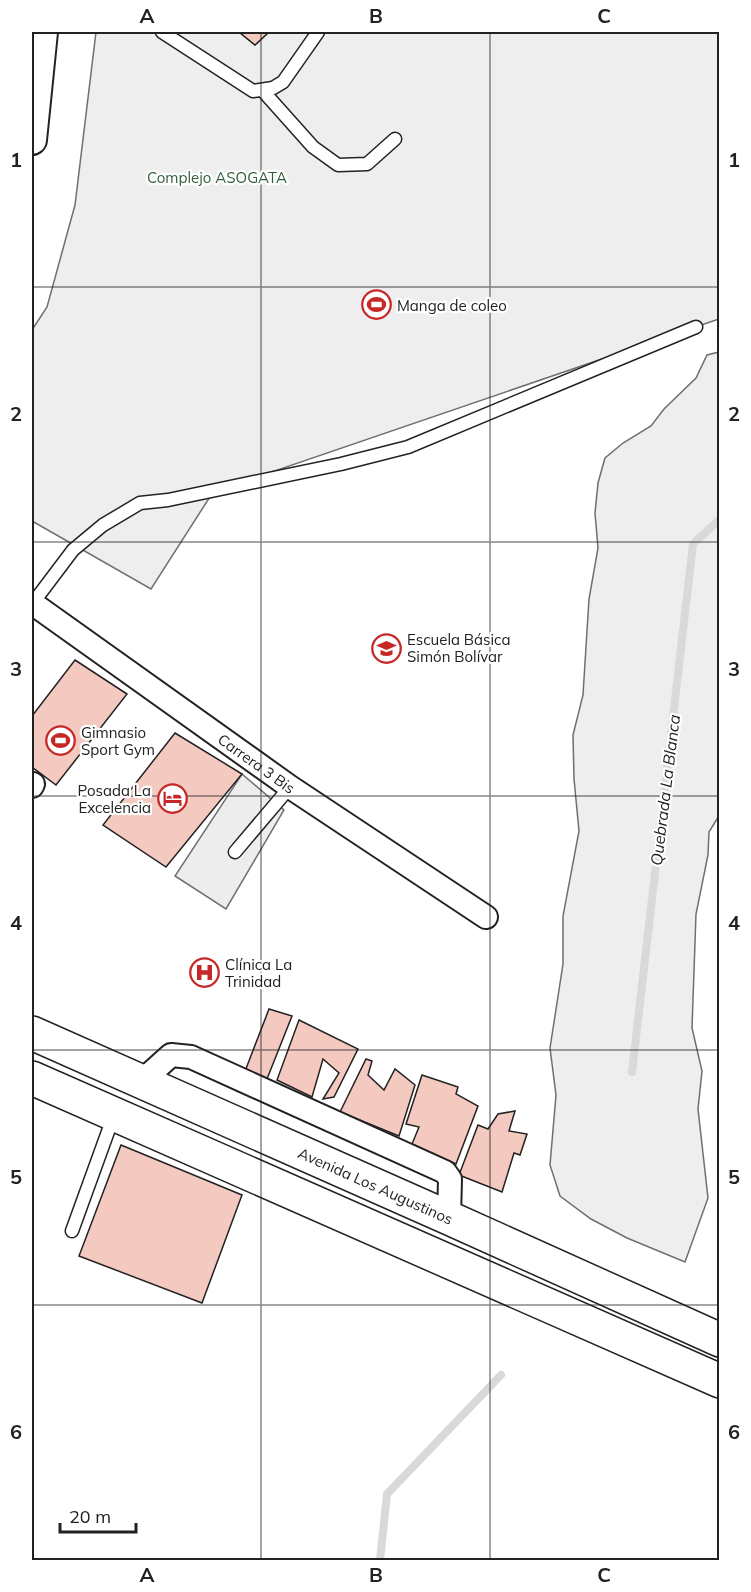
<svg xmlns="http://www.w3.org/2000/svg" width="751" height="1592" font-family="Mulish,sans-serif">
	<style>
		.green { fill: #eee; stroke: #6f6f6f; stroke-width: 1.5 }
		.parking { fill: #ededed; stroke: #6f6f6f; stroke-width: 1.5 }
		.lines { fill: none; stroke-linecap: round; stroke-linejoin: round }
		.stream { stroke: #d9d9d9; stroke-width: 8 }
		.building { fill: #f3c9c0; stroke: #222; stroke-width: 1.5 }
		.service-casing { stroke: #222; stroke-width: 15 }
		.minor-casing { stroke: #222; stroke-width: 26 }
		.tertiary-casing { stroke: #222; stroke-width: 32 }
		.secondary-casing { stroke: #222; stroke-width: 36 }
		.service { stroke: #fff; stroke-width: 12 }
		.minor { stroke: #fff; stroke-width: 22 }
		.tertiary { stroke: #fff; stroke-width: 28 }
		.secondary { stroke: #fff; stroke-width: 33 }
		.grid { fill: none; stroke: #222; stroke-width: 1.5; stroke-opacity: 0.55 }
		.labels { text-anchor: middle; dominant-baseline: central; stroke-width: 4.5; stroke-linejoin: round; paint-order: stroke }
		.park-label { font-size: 15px; fill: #2f5e38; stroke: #fff }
		.poi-label { font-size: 15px; fill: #222; stroke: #fff; text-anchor: start }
		.street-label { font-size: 15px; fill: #222; stroke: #fff }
		.water-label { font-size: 16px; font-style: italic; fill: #222; stroke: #fff }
		.neatline { fill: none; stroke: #222; stroke-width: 2 }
		.grid-label { font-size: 20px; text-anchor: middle; font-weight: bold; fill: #222 }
	</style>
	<rect width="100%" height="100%" fill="#fff"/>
	<!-- green -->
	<path class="green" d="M96 32H239L255 45 269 32H719V319L213 492 151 589 32 521V330L47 307 75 205Z
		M719 352 720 814 709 832 708 855 696 914 692 1028 702 1071 698 1109 708 1198 685 1262 627 1238 591 1219 560 1196 550 1165 556 1095 550 1048 563 964V916L579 831 574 779 573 735 583 695 589 599 598 548 595 513 598 483 605 458 623 443 651 426 664 409 696 378 707 355Z"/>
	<!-- parking -->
	<path class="parking" d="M242 774 284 810 226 909 175 876Z"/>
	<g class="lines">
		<!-- stream -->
		<path class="stream" d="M632 1072 693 544 720 519
			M380 1560 387 1494 501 1375"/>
	</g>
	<!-- building -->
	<path class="building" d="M239 32H269L255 45Z
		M75 660 127 694 56 785 32 767V716Z
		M175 733 242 774 166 867 103 825Z
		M269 1009 292 1016 263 1089 242 1079Z
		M299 1020 358 1049 334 1097 323 1099 339 1073 323 1059 312 1097 277 1080Z
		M366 1059 372 1061 368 1075 384 1090 395 1069 415 1085 399 1136 340 1112Z
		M422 1075 458 1087 456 1094 478 1106 456 1164 412 1144 419 1127 406 1124Z
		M515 1111 509 1131 527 1134 520 1155 514 1153 502 1192 459 1175 478 1125 488 1129 498 1114Z
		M121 1145 242 1195 202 1303 79 1256Z"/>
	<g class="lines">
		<defs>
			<path id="service" d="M162 32 253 91 273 88 283 82 318 32
				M263 91 313 147 338 165 367 164 395 139
				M33 603 73 550 103 525 140 503 168 500 341 464 408 447 696 327
				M235 852 290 787
				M72 1231 114 1115"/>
			<g id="minor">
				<path id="s1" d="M32 603 290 787 486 917"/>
				<path d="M32 786 33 784"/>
				<path d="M141 1082 171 1055 191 1057 445 1172 450 1179 449 1218"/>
			</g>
			<path id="tertiary" d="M32 140 43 32"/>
			<g id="secondary">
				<path id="s2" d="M32 1033 449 1218 720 1340"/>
				<path d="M32 1078 720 1381"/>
			</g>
		</defs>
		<!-- service casing -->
		<use href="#service" class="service-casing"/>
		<!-- minor casing -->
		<use href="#minor" class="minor-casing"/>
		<!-- tertiary casing -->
		<use href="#tertiary" class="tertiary-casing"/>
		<!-- secondary casing -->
		<use href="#secondary" class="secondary-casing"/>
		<!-- service -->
		<use href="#service" class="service"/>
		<!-- minor -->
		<use href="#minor" class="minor"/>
		<!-- tertiary -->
		<use href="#tertiary" class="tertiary"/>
		<!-- secondary -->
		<use href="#secondary" class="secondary"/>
	</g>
	<!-- grid -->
	<path class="grid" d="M261 32V1560M490 32V1560M32 287H720M32 542H720M32 796H720M32 1050H720M32 1305H720"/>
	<!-- icons -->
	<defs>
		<symbol id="stadium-ring" viewBox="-11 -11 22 22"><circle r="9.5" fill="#fff" stroke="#c62828" stroke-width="1.5"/><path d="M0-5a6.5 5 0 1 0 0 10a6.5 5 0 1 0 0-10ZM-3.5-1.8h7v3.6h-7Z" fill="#c62828"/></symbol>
		<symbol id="school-ring" viewBox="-11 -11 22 22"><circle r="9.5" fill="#fff" stroke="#c62828" stroke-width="1.5"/><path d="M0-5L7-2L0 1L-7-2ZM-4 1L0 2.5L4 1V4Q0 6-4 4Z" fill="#c62828"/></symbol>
		<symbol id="hotel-ring" viewBox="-11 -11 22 22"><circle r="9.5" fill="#fff" stroke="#c62828" stroke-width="1.5"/><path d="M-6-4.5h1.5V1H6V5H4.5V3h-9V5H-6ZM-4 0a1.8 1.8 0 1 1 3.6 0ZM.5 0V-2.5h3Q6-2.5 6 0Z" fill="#c62828"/></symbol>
		<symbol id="hospital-ring" viewBox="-11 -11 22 22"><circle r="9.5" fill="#fff" stroke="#c62828" stroke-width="1.5"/><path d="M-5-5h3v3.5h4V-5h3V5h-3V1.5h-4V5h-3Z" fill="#c62828"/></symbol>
	</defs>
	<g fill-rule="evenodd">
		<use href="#stadium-ring" x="360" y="288" width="33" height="33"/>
		<use href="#school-ring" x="370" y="632" width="33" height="33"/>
		<use href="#stadium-ring" x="44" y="724" width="33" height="33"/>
		<use href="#hotel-ring" x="156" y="782" width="33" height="33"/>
		<use href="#hospital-ring" x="188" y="956" width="33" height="33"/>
	</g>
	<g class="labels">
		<!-- park labels -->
		<g class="park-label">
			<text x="217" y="177">Complejo ASOGATA</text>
		</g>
		<!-- poi labels -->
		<g class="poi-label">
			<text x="397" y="305">Manga de coleo</text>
			<text x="407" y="639">Escuela Básica<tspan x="407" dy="17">Simón Bolívar</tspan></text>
			<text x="81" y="732">Gimnasio<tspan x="81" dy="17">Sport Gym</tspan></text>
			<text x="151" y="790" text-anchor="end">Posada La<tspan x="151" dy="17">Excelencia</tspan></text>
			<text x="225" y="964">Clínica La<tspan x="225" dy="17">Trinidad</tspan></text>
		</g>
		<!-- street labels -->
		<g class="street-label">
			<text stroke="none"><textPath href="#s1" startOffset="276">Carrera 3 Bis</textPath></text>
			<text stroke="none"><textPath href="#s2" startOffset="376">Avenida Los Augustinos</textPath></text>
		</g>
		<!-- water labels -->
		<g class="water-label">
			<text transform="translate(665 790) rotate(-83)">Quebrada La Blanca</text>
		</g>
	</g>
	<!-- border -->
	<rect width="751" height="1592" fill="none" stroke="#ffffff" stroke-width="66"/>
	<!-- scale -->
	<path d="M60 1523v9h76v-9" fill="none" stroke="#222222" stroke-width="3"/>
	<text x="69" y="1523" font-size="18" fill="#222222" stroke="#ffffff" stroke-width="4.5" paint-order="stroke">20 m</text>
	<rect x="33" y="33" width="685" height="1526" class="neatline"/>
	<g class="grid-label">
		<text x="147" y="23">A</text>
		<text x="376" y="23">B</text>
		<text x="604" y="23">C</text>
		<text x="16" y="167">1</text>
		<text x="734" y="167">1</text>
		<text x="16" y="421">2</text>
		<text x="734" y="421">2</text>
		<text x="16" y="676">3</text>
		<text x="734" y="676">3</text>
		<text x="16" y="930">4</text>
		<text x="734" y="930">4</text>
		<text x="16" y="1184">5</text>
		<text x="734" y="1184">5</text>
		<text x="16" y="1439">6</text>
		<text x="734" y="1439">6</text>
		<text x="147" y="1582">A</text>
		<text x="376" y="1582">B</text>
		<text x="604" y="1582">C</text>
	</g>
</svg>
